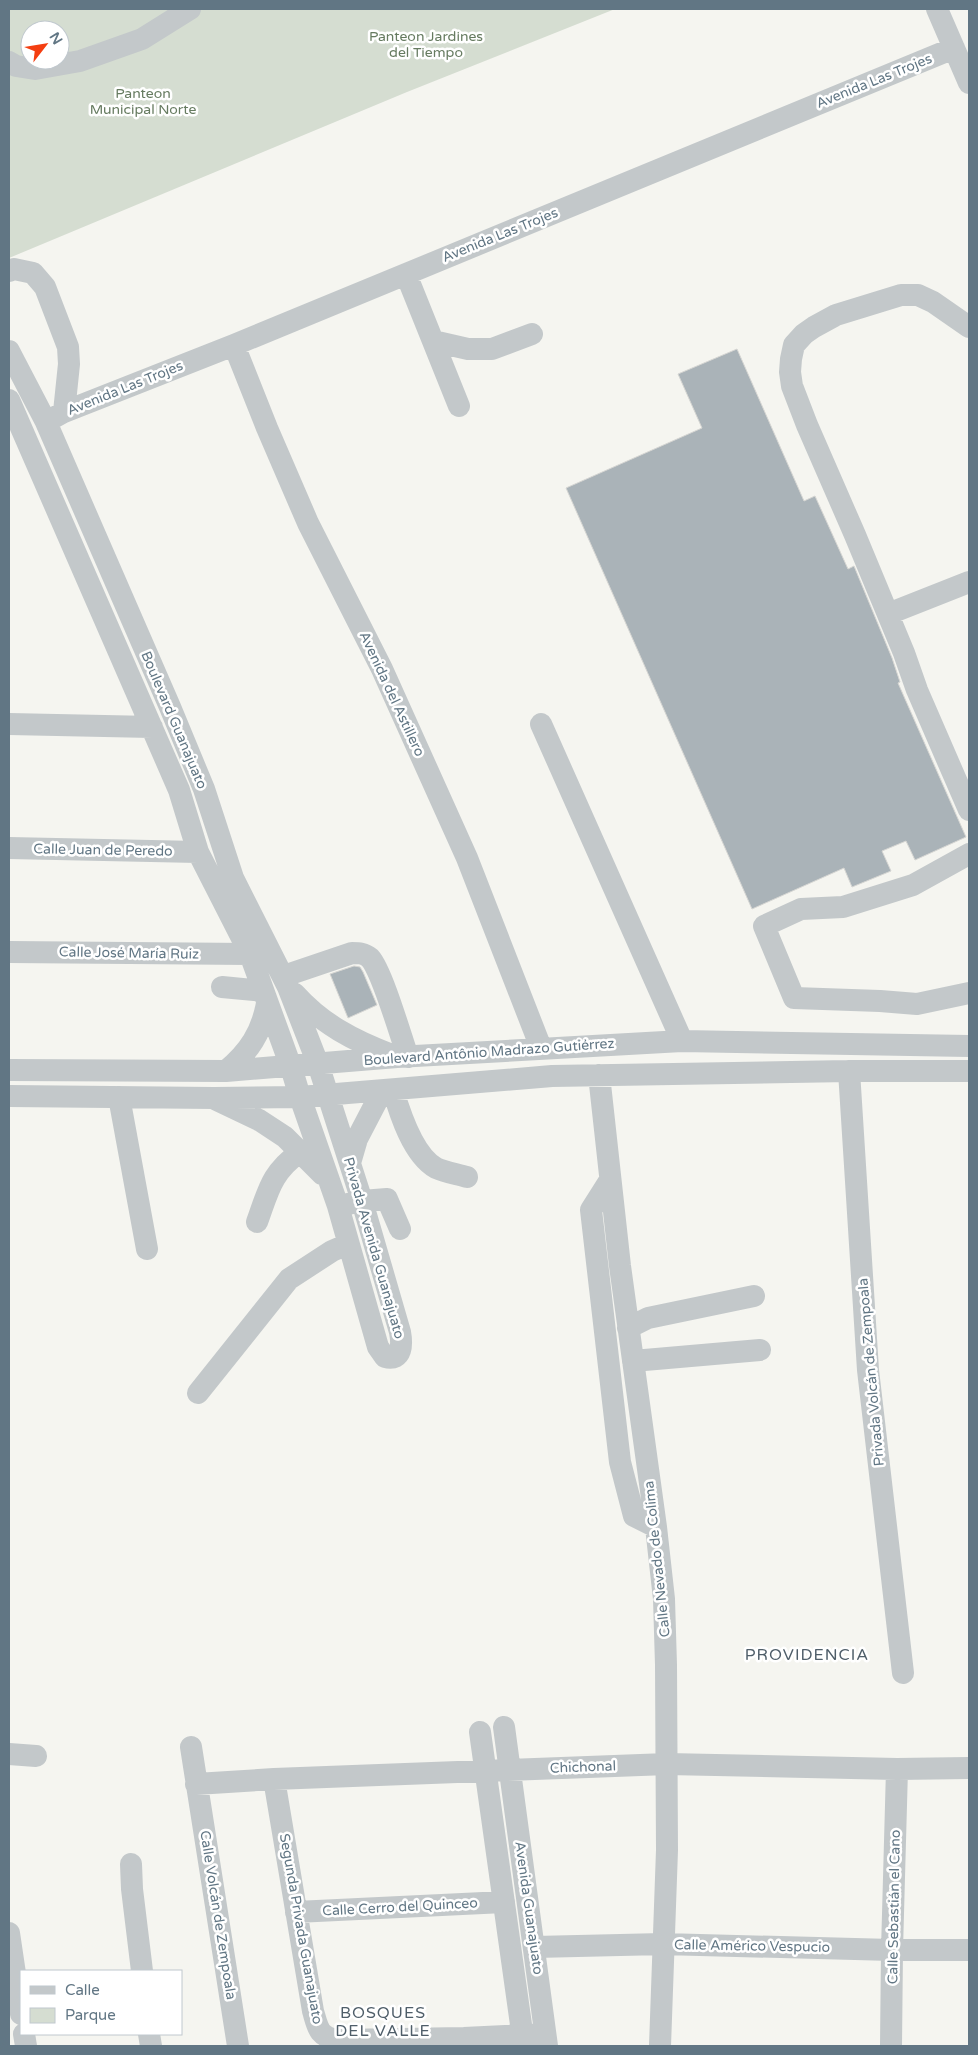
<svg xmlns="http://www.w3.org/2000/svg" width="978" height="2055" font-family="'Varela Round',sans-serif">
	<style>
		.green { fill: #d5ddd1; fill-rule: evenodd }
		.building { fill: #aab3b8; stroke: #d6d6d3 }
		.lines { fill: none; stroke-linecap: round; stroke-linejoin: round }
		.minor { stroke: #c3c8ca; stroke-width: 22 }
		.labels { text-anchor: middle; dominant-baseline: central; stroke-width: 5; stroke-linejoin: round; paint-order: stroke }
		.park-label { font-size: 14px; fill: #667b60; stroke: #fff }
		.street-label { font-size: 14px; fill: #617684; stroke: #fff }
		.quarter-label { font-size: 16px; letter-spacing: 1px; fill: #4f5e69; stroke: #fff }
	</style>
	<rect width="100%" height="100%" fill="#f5f5f0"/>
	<!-- green -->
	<path class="green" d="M9 9H615L407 92 9 258ZM30 30H60V60H30Z"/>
	<!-- building -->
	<path class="building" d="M737 349 804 501 815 496 848 569 854 566 892 658 900 682 898 683 966 837 915 860 906 841 882 851 891 871 852 887 844 868 752 909 566 488 702 428 678 374Z
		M354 966 360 967 363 972 377 1005 348 1018 330 974Z"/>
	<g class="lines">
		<!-- minor -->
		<path class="minor" d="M937 9 969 83
			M9 62 16 66 35 69 80 61 142 39 190 9
			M9 271 14 269 33 273 45 287 68 347 69 364 64 412
			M406 274 459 406
			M969 327 933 302 918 295H901L836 315 814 327 804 334 794 345 791 359 790 372 792 386 807 425 855 535 904 653 917 690 969 810
			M433 341 468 349H492L532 334
			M234 345 267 428 308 523 382 669 467 858 541 1048
			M9 351 46 422 170 707 204 789 233 878 288 987 318 1064 362 1201 400 1332C402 1343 403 1362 385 1357L378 1347 338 1206 300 1097 291 1067 250 954 198 852 179 790 9 400
			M46 422 64 412 234 345 954 48
			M888 614 969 582
			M9 724 152 727
			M541 724 682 1041
			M9 848 198 852
			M969 854 913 885 843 907 801 909 764 926 794 998 880 1001 917 1004 969 993
			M9 952 250 954
			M284 976 352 953C359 953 364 953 370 958 382 971 401 1037 408 1057
			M222 987 263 991
			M295 994C322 1024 354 1041 392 1055
			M9 1070 226 1071 397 1057 682 1041 969 1046
			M226 1071C249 1052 262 1032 267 1003
			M849 1071 868 1370 903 1673
			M599 1075 620 1266 656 1527 664 1599 666 1665 667 1850 660 2046
			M393 1090C400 1114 413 1155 436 1168 445 1172 457 1174 467 1177
			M9 1096 214 1098 300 1097 552 1076 849 1071H969
			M119 1097 147 1249
			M217 1100 259 1120 285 1137 322 1174
			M350 1163 357 1139 382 1091
			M610 1180 591 1210 620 1462 634 1516 656 1527
			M348 1204 362 1201 387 1199 400 1229
			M257 1222C269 1189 271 1173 301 1151
			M628 1328 648 1318 754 1296
			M633 1361 760 1350
			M198 1393 289 1279 332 1251 348 1244
			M504 1727 547 2046
			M480 1732 524 2046
			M191 1747 238 2046
			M9 1754 36 1756
			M274 1779 313 2011C318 2028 318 2036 337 2040L464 2038 545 2034
			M196 1784 274 1779 667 1764 897 1769 969 1768
			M131 1864 132 1889 142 1971
			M296 1912 504 1902
			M9 1933 21 2014
			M535 1947 663 1944 892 1950H969
			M24 2034 26 2046
			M149 2034 151 2046
			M891 2046 892 1950 897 1769"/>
	</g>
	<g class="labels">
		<!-- park labels -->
		<g class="park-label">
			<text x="426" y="36">Panteon Jardines<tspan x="426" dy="16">del Tiempo</tspan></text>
			<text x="143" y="93">Panteon<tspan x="143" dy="16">Municipal Norte</tspan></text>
		</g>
		<!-- street labels -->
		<g class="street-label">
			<text transform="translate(874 81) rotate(-22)">Avenida Las Trojes</text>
			<text transform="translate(500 235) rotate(-22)">Avenida Las Trojes</text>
			<text transform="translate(125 388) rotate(-22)">Avenida Las Trojes</text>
			<text transform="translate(392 694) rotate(65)">Avenida del Astillero</text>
			<text transform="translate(174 720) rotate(67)">Boulevard Guanajuato</text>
			<text transform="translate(103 850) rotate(1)">Calle Juan de Peredo</text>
			<text transform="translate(129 953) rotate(1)">Calle José María Ruiz</text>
			<text transform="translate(489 1052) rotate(-4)">Boulevard Antônio Madrazo Gutiérrez</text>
			<text transform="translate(374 1248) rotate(74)">Privada Avenida Guanajuato</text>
			<text transform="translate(871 1372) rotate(-95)">Privada Volcán de Zempoala</text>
			<text transform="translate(657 1559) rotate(-96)">Calle Nevado de Colima</text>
			<text transform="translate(583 1767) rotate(-2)">Chichonal</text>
			<text transform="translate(400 1907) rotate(-3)">Calle Cerro del Quinceo</text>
			<text transform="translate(894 1907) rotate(-89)">Calle Sebastián el Cano</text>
			<text transform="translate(529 1908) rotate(82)">Avenida Guanajuato</text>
			<text transform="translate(218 1915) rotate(81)">Calle Volcán de Zempoala</text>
			<text transform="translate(301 1929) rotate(80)">Segunda Privada Guanajuato</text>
			<text transform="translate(752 1946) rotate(1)">Calle Américo Vespucio</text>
		</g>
		<!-- quarter labels -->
		<g class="quarter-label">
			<text x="807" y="1655">PROVIDENCIA</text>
			<text x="383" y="2013">BOSQUES<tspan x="383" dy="18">DEL VALLE</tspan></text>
		</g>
	</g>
	<!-- border -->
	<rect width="978" height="2055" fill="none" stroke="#617684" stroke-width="20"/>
	<!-- legend -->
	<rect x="20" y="1970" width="162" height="65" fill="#ffffff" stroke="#c0c8ce"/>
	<rect x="30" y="1986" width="25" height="8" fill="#c3c8ca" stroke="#c0c8ce"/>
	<text x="65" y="1995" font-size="15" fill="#617684">Calle</text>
	<rect x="30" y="2008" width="25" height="15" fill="#d5ddd1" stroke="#c0c8ce"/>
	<text x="65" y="2020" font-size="15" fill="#617684">Parque</text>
	<!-- north arrow -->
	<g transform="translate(45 45) rotate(59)"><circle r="24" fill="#ffffff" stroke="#c0c8ce"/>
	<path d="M0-4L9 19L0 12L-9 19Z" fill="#f43e11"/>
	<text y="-8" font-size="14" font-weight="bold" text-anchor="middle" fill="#617684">N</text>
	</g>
</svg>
